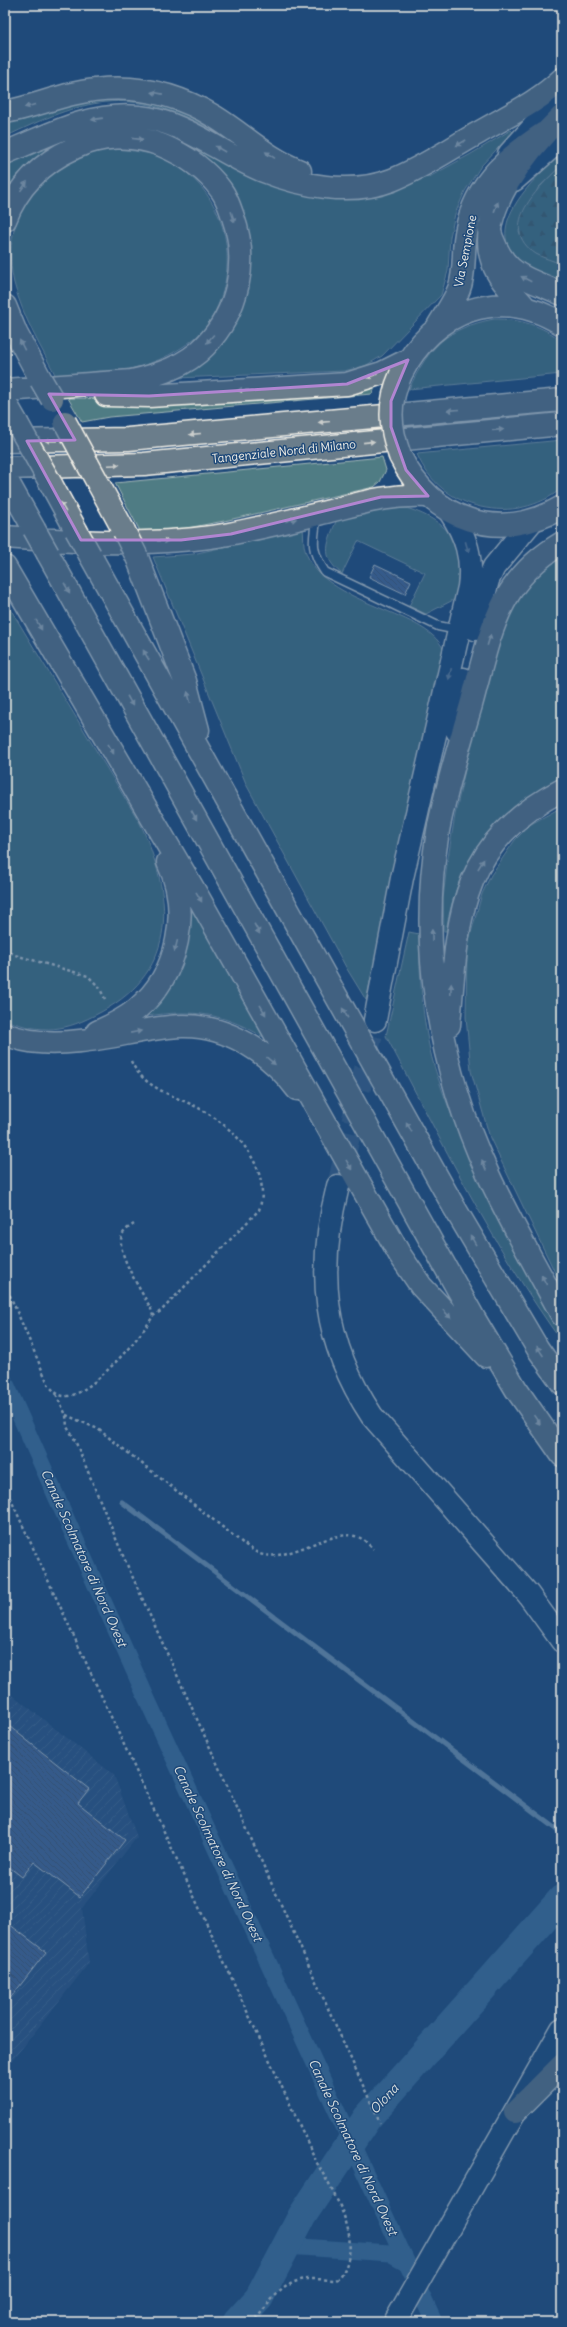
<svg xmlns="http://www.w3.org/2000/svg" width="567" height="2327" font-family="Delius,sans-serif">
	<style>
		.industrial { fill: url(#industrial-furrows) }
		.grass { fill: #4f7c84; stroke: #a2b6b6 }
		.forest { fill: url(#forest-firs); stroke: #a2b6b6 }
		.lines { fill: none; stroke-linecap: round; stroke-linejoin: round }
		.stream { stroke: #8ca8bf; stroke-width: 5 }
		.canal { stroke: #4678a3; stroke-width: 17 }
		.river { stroke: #4678a3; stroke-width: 29 }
		.building { fill: url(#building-back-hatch); stroke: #f4f1e8 }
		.secondary-tunnel { stroke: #3f638a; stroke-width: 22; stroke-dasharray: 22 11; stroke-linecap: butt }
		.lane-casing { stroke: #f4f1e8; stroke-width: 11 }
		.secondary-casing { stroke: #f4f1e8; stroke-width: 25 }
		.primary-casing { stroke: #f4f1e8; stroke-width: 25 }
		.highway-casing { stroke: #f4f1e8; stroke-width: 25 }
		.path { stroke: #f4f1e8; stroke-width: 2.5; stroke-dasharray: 3 3; stroke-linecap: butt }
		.lane { stroke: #1f4a7a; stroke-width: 8 }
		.secondary { stroke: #1f4a7a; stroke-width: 22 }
		.primary { stroke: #6b7d8b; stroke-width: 22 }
		.highway { stroke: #6b7d8b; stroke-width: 22 }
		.primary-bridge-casing { stroke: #f4f1e8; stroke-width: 25; stroke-linecap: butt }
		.highway-bridge-casing { stroke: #f4f1e8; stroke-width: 25; stroke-linecap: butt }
		.primary-bridge { stroke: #6b7d8b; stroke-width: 22 }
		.highway-bridge { stroke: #6b7d8b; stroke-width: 22 }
		.oneway { fill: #cbcecc }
		.oneway2 { fill: #748da6 }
		.marked { fill: none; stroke: #b185d1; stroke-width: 3; stroke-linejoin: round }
		.labels { text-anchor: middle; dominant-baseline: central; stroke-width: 3; stroke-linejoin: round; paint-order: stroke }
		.street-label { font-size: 12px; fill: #f4f1e8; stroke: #1f4a7a }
		.water-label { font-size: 13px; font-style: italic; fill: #dadfde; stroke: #1f4a7a }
	</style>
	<defs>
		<pattern id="industrial-furrows" width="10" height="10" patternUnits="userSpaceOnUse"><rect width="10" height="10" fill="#325887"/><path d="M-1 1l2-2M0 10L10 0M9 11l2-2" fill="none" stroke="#507098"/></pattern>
		<pattern id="forest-firs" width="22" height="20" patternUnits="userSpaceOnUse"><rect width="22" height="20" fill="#4f7c84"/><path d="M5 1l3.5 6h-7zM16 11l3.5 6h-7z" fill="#4c6568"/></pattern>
		<pattern id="building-back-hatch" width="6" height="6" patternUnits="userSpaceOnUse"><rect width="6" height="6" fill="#516e9e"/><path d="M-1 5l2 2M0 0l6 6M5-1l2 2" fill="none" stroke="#4d596e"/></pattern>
	</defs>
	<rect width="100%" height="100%" fill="#1f4a7a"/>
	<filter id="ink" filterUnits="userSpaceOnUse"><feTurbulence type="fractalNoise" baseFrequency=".025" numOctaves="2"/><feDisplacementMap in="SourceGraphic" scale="8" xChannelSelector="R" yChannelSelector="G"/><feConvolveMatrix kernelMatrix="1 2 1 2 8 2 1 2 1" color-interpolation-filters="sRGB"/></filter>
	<g filter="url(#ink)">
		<!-- industrial -->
		<path class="industrial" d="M5 1689 114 1775 137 1837 82 1908 89 1963 5 2070Z"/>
		<!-- grass -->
		<path class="grass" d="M97 97 150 100 212 124 209 128C127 85 84 99 5 137V121Z
			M96 126 161 129 266 180 404 185 431 176 471 154 511 130 513 132 481 166 465 191 455 214 450 237 448 271 441 295 382 356 365 366 344 371 177 378V374L246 277 196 152 69 138 49 148 29 163 15 178 5 193V159Z
			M118 149C132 151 149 152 162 158 211 179 235 232 225 283 221 302 211 325 195 338 173 356 146 367 118 371 109 372 99 370 91 372 79 374 70 379 58 380 42 349 23 318 14 283 0 224 33 171 91 153 99 150 109 150 118 149Z
			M562 153V165L538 188 519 231 522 239 537 254 562 264V281C548 274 532 272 520 262 479 227 537 176 562 153Z
			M494 319C520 319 541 325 562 341V374L409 389C429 346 447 328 494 319Z
			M378 382 372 394 109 417 82 422 68 398 181 400Z
			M562 440V488C516 527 440 511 417 454Z
			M382 457 386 470 380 482 374 487 224 521 182 529 140 531 115 483Z
			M406 508C427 514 452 527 460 551 463 561 459 585 459 597L426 614 409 606 425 573 358 541 342 574C319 556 328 542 337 519L388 509Z
			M303 529C304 535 303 544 305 550 323 608 433 609 445 654L366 1000 347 969 247 786 153 557 193 554Z
			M562 556V779C498 812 457 858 446 931H444L443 899 447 864 455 815 486 676 508 615 534 576Z
			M5 600 140 823C173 895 181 969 101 1012 64 1032 44 1034 5 1020Z
			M562 807V1287L490 1138 471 1071 466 1017 467 947 482 894 491 875 515 840 531 824Z
			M188 900 265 1038C219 1010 187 1009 135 1018Z
			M409 932 419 934C420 981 422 1030 437 1075 467 1166 518 1248 562 1333V1342C493 1247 441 1140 386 1036Z"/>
		<!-- forest -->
		<path class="forest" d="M562 165V264C554 261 543 258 536 254 495 227 540 186 562 165Z"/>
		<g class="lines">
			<!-- stream -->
			<path class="stream" d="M122 1502 562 1833"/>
			<!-- canal -->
			<path class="canal" d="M5 1382 146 1697 434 2322
				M286 2246 390 2253 406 2262"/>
			<!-- river -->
			<path class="river" d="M237 2322 259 2298 302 2216 367 2118 562 1899"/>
		</g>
		<!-- building -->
		<path class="building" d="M375 564 411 581 405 594 369 577Z
			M5 1723 89 1789 78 1803 125 1840 80 1897 34 1862 22 1877 5 1864Z
			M5 1921 46 1952 5 2005Z"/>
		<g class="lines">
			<!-- secondary-tunnel -->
			<path class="secondary-tunnel" d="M338 1186 375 1020"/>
			<defs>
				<path id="lane" d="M317 515C313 540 310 550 325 572L438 626 458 630"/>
				<path id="secondary" d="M509 154 562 95
					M514 180 562 138
					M475 629 488 580 494 567 532 521
					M457 731 463 679
					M375 1020 402 878 469 587C473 558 466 536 450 512
					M338 1186C316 1272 323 1342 372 1416L528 1594 562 1641
					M395 2322 562 2029"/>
				<path id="primary" d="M525 307C513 293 499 280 493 263 474 213 529 148 562 116
					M438 326C445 314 454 302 459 289 465 274 463 256 465 240 471 188 503 160 544 133
					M401 374C433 310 500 285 562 324
					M400 456C431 521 500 544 562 507"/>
				<path id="highway" d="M5 112C28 108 50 99 72 94 123 82 171 90 215 117 244 135 268 159 300 171
					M5 153C49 135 89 112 139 117 184 121 220 153 261 170 301 186 350 196 392 180 423 168 451 148 480 132 509 115 538 102 562 79
					M5 220C18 186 41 163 74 148 100 135 134 134 161 145 185 155 206 169 221 190 227 198 230 208 233 217 249 262 238 312 205 346 186 366 158 375 132 381L5 390
					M489 229C503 276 523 276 562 294
					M5 306 16 333 41 380
					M106 395 149 396 347 384 382 373 408 360
					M5 402 17 423
					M5 441 128 439 562 400
					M5 468 144 464 562 424
					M5 477 34 529
					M98 483 124 531
					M51 484 76 530
					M5 537C77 542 158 547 229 534 259 528 289 521 318 514 358 504 386 494 428 496
					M562 543C496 582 490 636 471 705 459 746 446 788 438 831 418 947 439 1068 488 1174 510 1222 537 1268 562 1315
					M48 554 475 1320 516 1389 562 1455
					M90 555 454 1207 538 1349 562 1383
					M137 557 185 681 198 730
					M5 567 197 895 400 1255 421 1286 486 1356
					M449 1025C458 921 456 845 562 790
					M97 1032C111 1026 125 1019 137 1009 179 974 191 911 168 862
					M5 1034C29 1044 54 1044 80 1041 114 1038 148 1027 182 1026 228 1025 270 1053 297 1089
					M515 2112 562 2065"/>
			</defs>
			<!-- lane casing -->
			<use href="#lane" class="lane-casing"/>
			<!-- secondary casing -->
			<use href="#secondary" class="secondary-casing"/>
			<!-- primary casing -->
			<use href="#primary" class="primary-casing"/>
			<!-- highway casing -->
			<use href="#highway" class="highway-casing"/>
			<!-- path -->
			<path class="path" d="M5 949 15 955 88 976 99 987 105 999
				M131 1061C145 1092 181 1096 207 1113 239 1132 272 1171 259 1210L161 1311 153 1316
				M5 1284 49 1386C55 1392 59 1397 68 1396 90 1395 142 1336 153 1316L151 1309C143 1293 111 1247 124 1232 126 1229 131 1226 134 1224
				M56 1394 66 1415 67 1427 74 1438 124 1558 380 2123
				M66 1415 98 1429 244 1544C249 1547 255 1552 260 1554 289 1564 336 1523 362 1539 366 1541 370 1546 373 1549
				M5 1487 317 2163C336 2198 365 2239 340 2278L336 2280C328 2280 319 2279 311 2279 286 2278 270 2301 257 2318"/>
			<!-- lane -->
			<use href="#lane" class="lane"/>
			<!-- secondary -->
			<use href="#secondary" class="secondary"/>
			<!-- primary -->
			<use href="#primary" class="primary"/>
			<!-- highway -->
			<use href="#highway" class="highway"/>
			<defs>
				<path id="primary-bridge" d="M400 456C389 426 388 403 401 374"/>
				<path id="highway-bridge" d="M41 380 52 399
					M65 422 98 483
					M17 423 51 484
					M34 529 48 554
					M76 530 90 555
					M124 531 137 557"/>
			</defs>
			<!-- primary-bridge casing -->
			<use href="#primary-bridge" class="primary-bridge-casing"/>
			<!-- highway-bridge casing -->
			<use href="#highway-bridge" class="highway-bridge-casing"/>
			<!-- primary-bridge -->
			<use href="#primary-bridge" class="primary-bridge"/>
			<!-- highway-bridge -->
			<use href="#highway-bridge" class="highway-bridge"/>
		</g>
		<!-- one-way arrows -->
		<defs><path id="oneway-solid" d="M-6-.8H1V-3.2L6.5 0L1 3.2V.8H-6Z"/></defs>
		<g class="oneway">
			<use href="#oneway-solid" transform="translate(157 93) rotate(-169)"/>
			<use href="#oneway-solid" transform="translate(30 106) rotate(164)"/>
			<use href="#oneway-solid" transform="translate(97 119) rotate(172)"/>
			<use href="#oneway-solid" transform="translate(138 139) rotate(6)"/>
			<use href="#oneway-solid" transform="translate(461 143) rotate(150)"/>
			<use href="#oneway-solid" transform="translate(220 149) rotate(-150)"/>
			<use href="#oneway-solid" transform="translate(270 155) rotate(-146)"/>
			<use href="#oneway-solid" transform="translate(24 186) rotate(-54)"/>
			<use href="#oneway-solid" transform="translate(496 207) rotate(-69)"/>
			<use href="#oneway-solid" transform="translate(233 217) rotate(71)"/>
			<use href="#oneway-solid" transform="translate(526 279) rotate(-153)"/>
			<use href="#oneway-solid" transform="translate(210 339) rotate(130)"/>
			<use href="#oneway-solid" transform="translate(22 345) rotate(-117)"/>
			<use href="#oneway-solid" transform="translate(372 376) rotate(160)"/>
			<use href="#oneway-solid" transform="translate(243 390) rotate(177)"/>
			<use href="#oneway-solid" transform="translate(453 410) rotate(175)"/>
			<use href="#oneway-solid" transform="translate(324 422) rotate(175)"/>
			<use href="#oneway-solid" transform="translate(498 430) rotate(-5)"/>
			<use href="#oneway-solid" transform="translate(195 434) rotate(175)"/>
			<use href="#oneway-solid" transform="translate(51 441) rotate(179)"/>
			<use href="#oneway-solid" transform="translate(369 442) rotate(-6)"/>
			<use href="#oneway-solid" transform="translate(114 465) rotate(-2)"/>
			<use href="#oneway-solid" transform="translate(63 507) rotate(-119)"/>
			<use href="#oneway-solid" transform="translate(291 520) rotate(-13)"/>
			<use href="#oneway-solid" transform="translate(163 541) rotate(-2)"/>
			<use href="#oneway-solid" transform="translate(67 588) rotate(61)"/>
			<use href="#oneway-solid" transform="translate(39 625) rotate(60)"/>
			<use href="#oneway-solid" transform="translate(489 640) rotate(-73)"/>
			<use href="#oneway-solid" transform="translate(146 655) rotate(-120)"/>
			<use href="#oneway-solid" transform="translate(189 697) rotate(-105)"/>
			<use href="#oneway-solid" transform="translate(130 701) rotate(61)"/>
			<use href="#oneway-solid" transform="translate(111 749) rotate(60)"/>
			<use href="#oneway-solid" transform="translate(194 815) rotate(61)"/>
			<use href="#oneway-solid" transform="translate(481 864) rotate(-59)"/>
			<use href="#oneway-solid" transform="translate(199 897) rotate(60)"/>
			<use href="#oneway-solid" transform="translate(257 929) rotate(61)"/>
			<use href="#oneway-solid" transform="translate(432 935) rotate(-91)"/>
			<use href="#oneway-solid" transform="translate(176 946) rotate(104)"/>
			<use href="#oneway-solid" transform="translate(451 989) rotate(-88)"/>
			<use href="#oneway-solid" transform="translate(263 1010) rotate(60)"/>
			<use href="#oneway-solid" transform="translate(345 1013) rotate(-119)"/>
			<use href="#oneway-solid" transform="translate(136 1032) rotate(-11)"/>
			<use href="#oneway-solid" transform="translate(271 1061) rotate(40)"/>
			<use href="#oneway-solid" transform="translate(409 1127) rotate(-119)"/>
			<use href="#oneway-solid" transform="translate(349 1165) rotate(60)"/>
			<use href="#oneway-solid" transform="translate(484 1165) rotate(-113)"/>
			<use href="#oneway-solid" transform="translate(473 1240) rotate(-120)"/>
			<use href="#oneway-solid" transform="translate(544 1280) rotate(-118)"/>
			<use href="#oneway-solid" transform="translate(447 1314) rotate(47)"/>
			<use href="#oneway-solid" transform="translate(540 1351) rotate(-124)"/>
			<use href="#oneway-solid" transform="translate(537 1420) rotate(55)"/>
		</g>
		<g class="oneway2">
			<use href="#oneway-solid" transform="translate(467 547) rotate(74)"/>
			<use href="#oneway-solid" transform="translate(450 674) rotate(103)"/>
		</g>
	</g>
	<!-- marked area -->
	<path d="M0 0H567V2327H0ZM408 360 391 401V427L406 470 428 496 381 497 231 534 181 540H81L27 441 75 440 49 394 149 396 347 384Z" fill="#1f4a7a" fill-opacity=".55" fill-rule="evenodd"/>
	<path class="marked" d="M408 360 391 401V427L406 470 428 496 381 497 231 534 181 540H81L27 441 75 440 49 394 149 396 347 384Z"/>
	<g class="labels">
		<!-- street labels -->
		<g class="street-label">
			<text transform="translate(465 251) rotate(-79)">Via Sempione</text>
			<text transform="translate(284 451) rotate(-6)">Tangenziale Nord di Milano</text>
		</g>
		<!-- water labels -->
		<g class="water-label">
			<text transform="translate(84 1558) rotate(66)">Canale Scolmatore di Nord Ovest</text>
			<text transform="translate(218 1853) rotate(65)">Canale Scolmatore di Nord Ovest</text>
			<text transform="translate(384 2099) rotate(-48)">Olona</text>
			<text transform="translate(353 2147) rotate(65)">Canale Scolmatore di Nord Ovest</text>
		</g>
	</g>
	<!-- margin -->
	<rect width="567" height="2327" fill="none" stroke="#1f4a7a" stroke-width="20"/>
	<rect x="10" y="10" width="547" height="2307" fill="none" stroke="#f4f1e8" stroke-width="1.5" filter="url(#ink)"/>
</svg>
